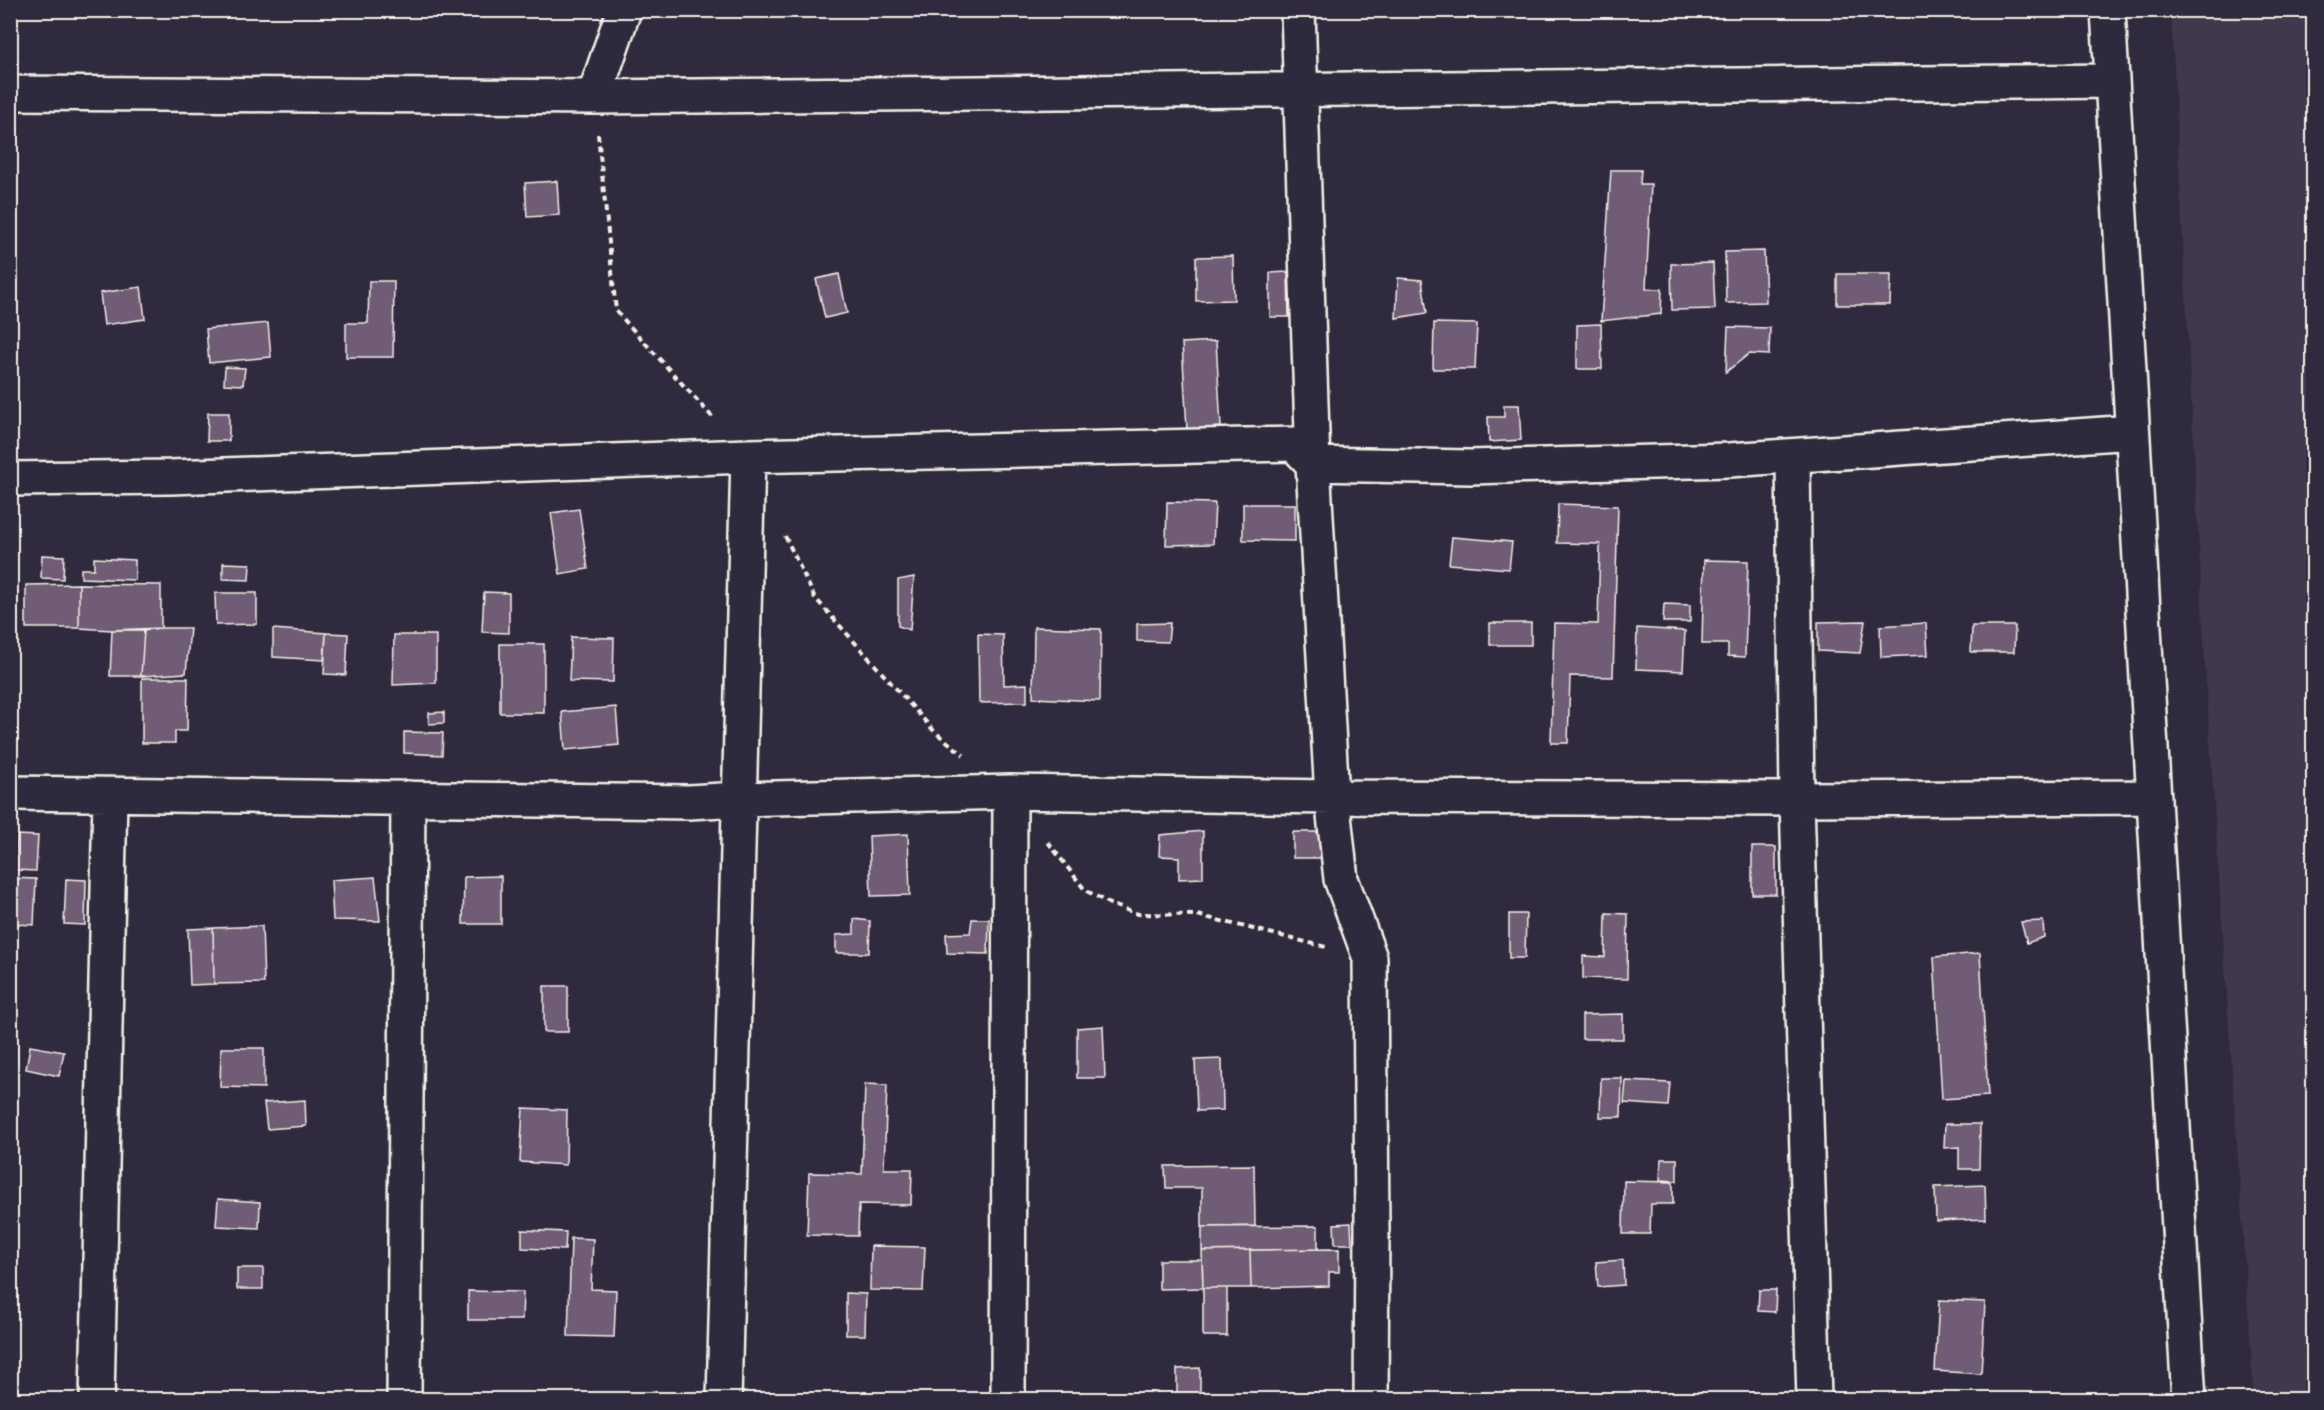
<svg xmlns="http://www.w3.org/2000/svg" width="2324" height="1410" font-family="'Balsamiq Sans',sans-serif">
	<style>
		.built { fill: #42394e }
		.building { fill: #705c75; stroke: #f4f1e8; stroke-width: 1.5 }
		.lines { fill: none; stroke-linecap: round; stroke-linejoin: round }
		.minor-casing { stroke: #f4f1e8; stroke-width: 38 }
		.path { stroke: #f4f1e8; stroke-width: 4; stroke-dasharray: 6 4.5; stroke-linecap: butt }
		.minor { stroke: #2f2a3d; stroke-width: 33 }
	</style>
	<rect width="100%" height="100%" fill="#2f2a3d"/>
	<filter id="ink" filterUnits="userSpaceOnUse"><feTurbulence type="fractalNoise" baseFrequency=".0167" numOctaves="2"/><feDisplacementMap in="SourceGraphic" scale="12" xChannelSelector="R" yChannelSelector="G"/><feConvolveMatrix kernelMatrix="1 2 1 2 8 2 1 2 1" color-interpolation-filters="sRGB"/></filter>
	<g filter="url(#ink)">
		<!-- built -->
		<path class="built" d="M2171 11H2313V1399H2254L2206 682Z"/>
		<!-- building -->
		<path class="building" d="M1611 170H1641L1640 184H1651L1646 289H1662L1661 314 1601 321Z
			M557 181 559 215 527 217 525 183Z
			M1764 251 1766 302 1726 303 1725 252Z
			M1233 256 1234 300 1196 301V257Z
			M1713 263 1715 309 1672 310 1671 264Z
			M1288 272 1289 317H1270V273Z
			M839 274 847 313 825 318 816 279Z
			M1837 274H1891L1890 305H1837Z
			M1398 278 1422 280 1427 313 1396 318Z
			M369 281H394L393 357H346V323H368Z
			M141 287 145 319 104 325 100 293Z
			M268 323 271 357 209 363 206 329Z
			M1434 323 1477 324 1475 369H1433Z
			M1601 324 1602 369H1577V325Z
			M1728 327 1770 328 1769 355 1749 354 1726 372Z
			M1216 341 1221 427 1187 430 1182 343Z
			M225 367 245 368 243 385 224 384Z
			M1504 405H1519L1521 440 1489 442 1488 417H1504Z
			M208 413H229V441H207Z
			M1167 502 1215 503 1213 544 1166 545Z
			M1243 504H1295V541L1243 540Z
			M1558 504 1618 506 1613 677 1570 676 1568 743H1551L1554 623 1598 624 1600 544 1557 543Z
			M579 509 588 569 560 574 551 513Z
			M1452 537 1512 542 1509 569 1449 564Z
			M42 555 64 556 63 579 41 578Z
			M94 558 135 560V580L81 578V569H94Z
			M1704 560 1748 561 1745 657 1728 656V644H1702Z
			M223 563 250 564 249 580 223 579Z
			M914 577 910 630 898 626V580Z
			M79 584 161 585V628L112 630 79 628Z
			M79 584V628H26V585Z
			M10 589 16 590 13 624H10Z
			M484 592 509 593V633L482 632Z
			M215 593H257V624L216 625Z
			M1664 604 1690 605V622H1663Z
			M1865 621 1860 653 1818 651V622Z
			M1170 623 1168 642 1137 641V624Z
			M1490 623H1531V645H1490Z
			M1926 623 1928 655 1881 657 1880 626Z
			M1972 626H2015L2014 652H1971Z
			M1034 627 1101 629 1100 701 1033 698Z
			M161 628H190L186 673 141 676 144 630Z
			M1637 628 1685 631 1683 671 1636 669Z
			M273 629 326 633 324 660 273 657Z
			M112 630H144L141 676H110Z
			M326 633 348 634 346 675 324 674Z
			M978 634 1003 635 1004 685 1027 684V702L979 703Z
			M394 635H436V683L393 685Z
			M571 637 614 638 613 682 569 681Z
			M500 644H544V713H500Z
			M142 678H188L187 731H175V743H142Z
			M616 707 619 745 565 750 562 712Z
			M444 712V723L429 724V713Z
			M10 724H17L16 745H10Z
			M404 732 443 733 442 755 404 753Z
			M1203 831V878L1179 879V857L1159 856 1160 835Z
			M1293 832H1323V858H1293Z
			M908 834 910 895 871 896 869 836Z
			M17 835 38 836 36 871 15 870Z
			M1752 847H1776V894H1752Z
			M501 876V924H463L464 877Z
			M375 877 380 921 333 920 331 880Z
			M10 878 36 879 34 925 16 924 17 902H10Z
			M66 879 86 880 85 925 64 924Z
			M1606 913 1628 914 1627 979 1583 978V956L1605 957Z
			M1509 914H1526L1525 958H1509Z
			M854 919 870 921 869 953H836V935L854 934Z
			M972 919H989L988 954 947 953 946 934 970 933Z
			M2043 921 2044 937 2027 943 2021 922Z
			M262 926 264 983 214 984 213 928Z
			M213 928 214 984 190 985 188 929Z
			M1980 953 1988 1096 1942 1099 1934 957Z
			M10 984H15L14 1012H10Z
			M544 986H568V1032H544Z
			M1623 1014V1039H1582V1015Z
			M1103 1026 1105 1078H1077V1028Z
			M30 1046 64 1052 59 1076 26 1069Z
			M221 1048H264V1088L220 1087Z
			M10 1050H17L15 1080H10Z
			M1222 1059 1223 1110 1197 1111 1195 1060Z
			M1601 1078H1622L1621 1117H1600Z
			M1626 1081 1670 1083 1668 1106 1624 1103Z
			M865 1084 887 1085 884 1169H912L911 1205 859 1204 858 1236 807 1235 809 1173 862 1174Z
			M305 1100 306 1126 267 1129 264 1103Z
			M523 1108 567 1110 566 1165 520 1162Z
			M1945 1124H1980L1979 1169H1959V1147L1944 1148Z
			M1661 1159H1677V1181L1660 1180Z
			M1254 1165 1255 1226 1202 1227V1188H1166L1165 1166Z
			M1624 1181 1673 1182V1204H1651L1650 1234H1623Z
			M1985 1185 1986 1219 1936 1221 1935 1187Z
			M218 1199 260 1202 259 1228 216 1226Z
			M1351 1223 1352 1244H1335L1334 1224Z
			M1318 1226V1249L1202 1251V1227Z
			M522 1230 566 1232 565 1250 522 1248Z
			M571 1238 593 1239 591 1289 616 1290 614 1337 568 1336Z
			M871 1246 925 1247 923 1291 870 1290Z
			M1339 1249V1272H1329V1286L1251 1288 1250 1250Z
			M1250 1250 1251 1288H1203L1202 1251Z
			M1159 1260H1202L1203 1288 1159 1289Z
			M1623 1260 1624 1285 1598 1287 1596 1262Z
			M237 1268H263V1289H237Z
			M1203 1288H1227V1336H1203Z
			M1759 1290H1776L1775 1312 1758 1311Z
			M468 1291 523 1292 522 1320H468Z
			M846 1293 866 1294 865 1335H846Z
			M1939 1300 1985 1302 1981 1374 1935 1371Z
			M1200 1368V1400H1177V1369Z"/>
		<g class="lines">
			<defs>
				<path id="minor" d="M1298 10 1313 464 1332 797 1341 879 1370 958 1372 1231 1371 1400
					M2108 10 2189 1400
					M10 93 594 97 2112 81
					M594 97 624 10
					M1793 457 1797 799 1814 1400
					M10 479 170 477 748 456 1294 444 1313 464 1470 467 1729 460 2132 432
					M10 793 689 802 739 799 1010 792 1332 797 1797 799 2154 797
					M97 1400 110 795
					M404 1400 408 798
					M724 1400 748 456
					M1008 1400 1010 792"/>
			</defs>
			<!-- minor casing -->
			<use href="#minor" class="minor-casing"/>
			<!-- path -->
			<path class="path" d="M598 134 616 311 715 420
				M785 536 815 598 935 732 964 755
				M1048 842 1085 890 1110 904 1138 914 1197 915 1326 947"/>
			<!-- minor -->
			<use href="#minor" class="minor"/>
		</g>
	</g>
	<!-- margin -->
	<rect width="2324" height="1410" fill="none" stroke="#2f2a3d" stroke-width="36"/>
	<rect x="18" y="18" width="2288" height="1374" fill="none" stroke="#f4f1e8" stroke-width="2" filter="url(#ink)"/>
</svg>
